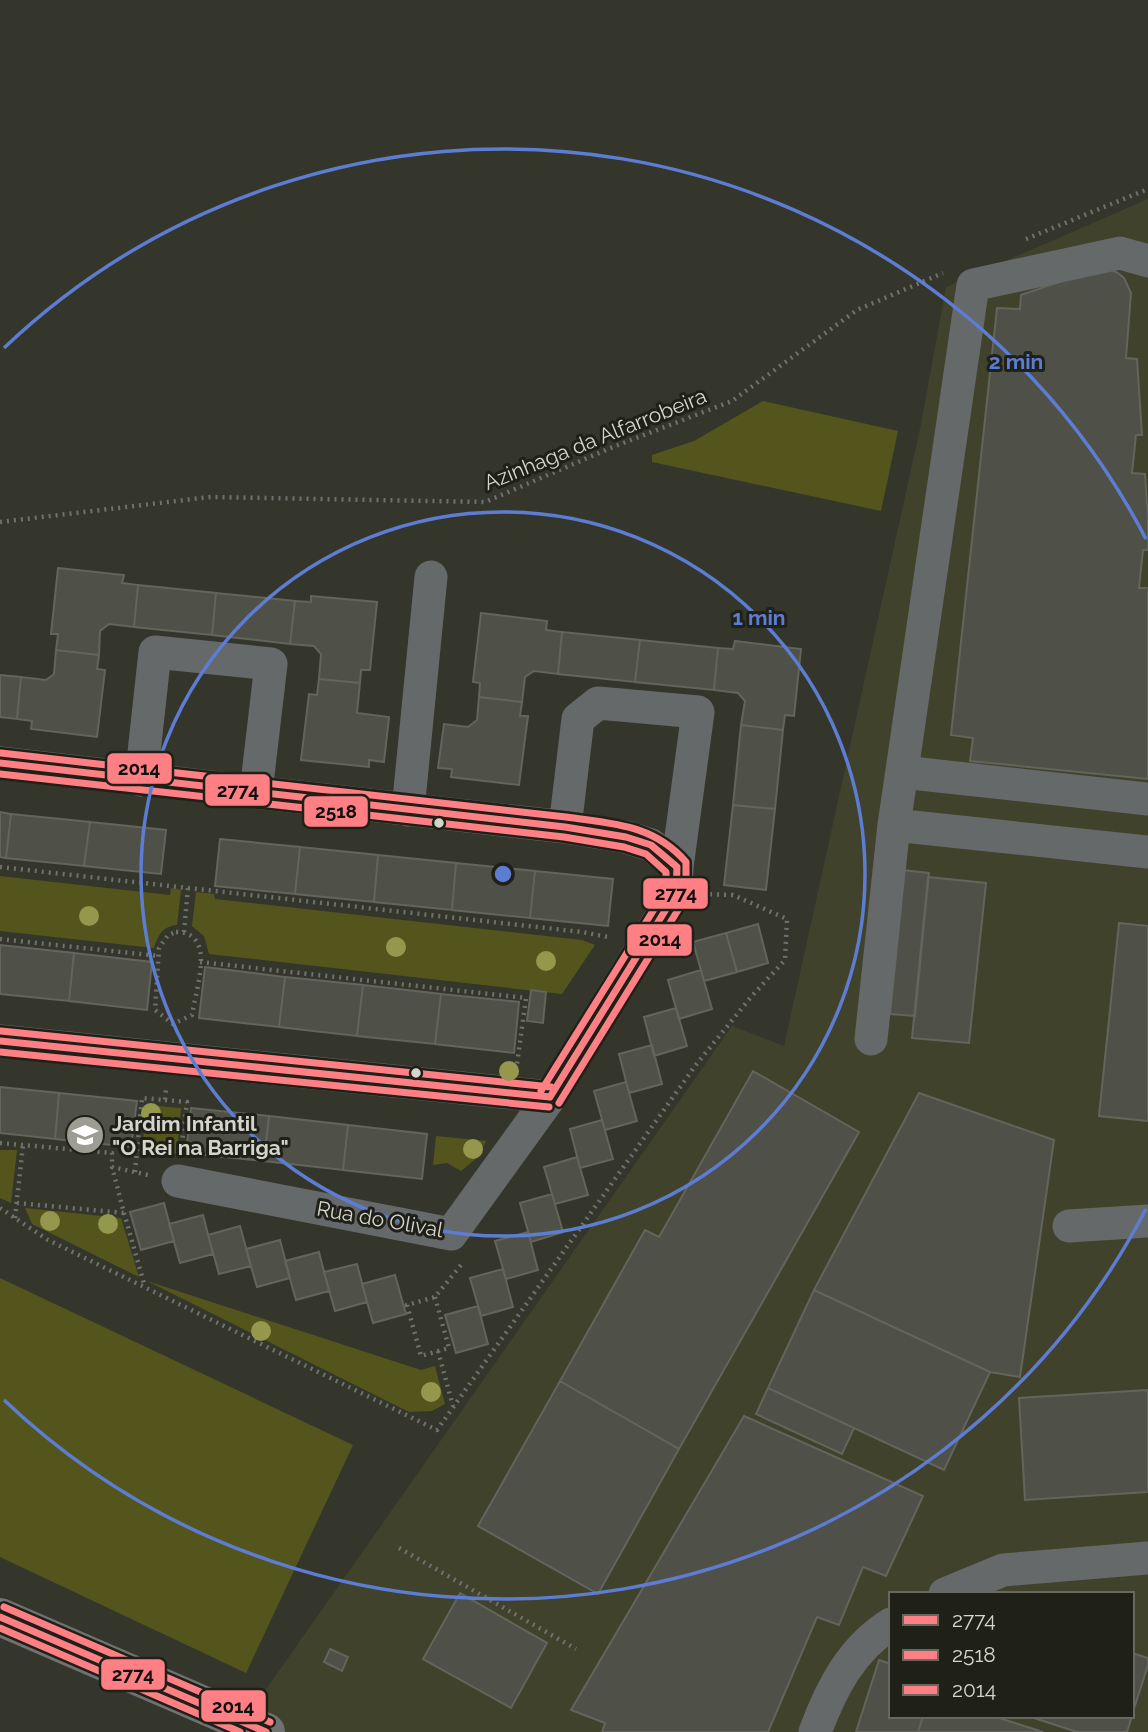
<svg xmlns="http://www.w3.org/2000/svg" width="1148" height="1732" font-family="Raleway,sans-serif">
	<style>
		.built { fill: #41422c; fill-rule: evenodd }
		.green { fill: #54551d }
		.building { fill: #4f5048; stroke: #63655c; stroke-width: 2 }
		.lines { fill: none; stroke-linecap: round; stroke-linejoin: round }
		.path { stroke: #6f716e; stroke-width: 4.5; stroke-dasharray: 2 5; stroke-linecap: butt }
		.minor { stroke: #666969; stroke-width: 33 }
		.major { stroke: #6f7271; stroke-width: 38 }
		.bus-1-casing { stroke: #1f2018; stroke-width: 12 }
		.bus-2-casing { stroke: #1f2018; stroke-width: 12 }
		.bus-3-casing { stroke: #1f2018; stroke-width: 12 }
		.bus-1 { stroke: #ff8084; stroke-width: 7 }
		.bus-2 { stroke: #ff8084; stroke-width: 7 }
		.bus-3 { stroke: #ff8084; stroke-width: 7 }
		.tree { fill: #95974d }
		.ring { fill: none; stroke: #5d7dd3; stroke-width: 3.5 }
		.bus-dot { fill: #d5d5cb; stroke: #1f2018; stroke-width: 2.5 }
		.labels { text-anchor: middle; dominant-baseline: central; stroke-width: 6; stroke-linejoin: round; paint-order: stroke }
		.street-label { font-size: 21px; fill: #d5d5cb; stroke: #1f2018 }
		.poi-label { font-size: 21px; font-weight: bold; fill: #d5d5cb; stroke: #1f2018; text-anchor: start }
		.centre { fill: #5d7dd3; stroke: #1f2018; stroke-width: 3.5 }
		.ring-label { font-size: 21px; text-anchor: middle; font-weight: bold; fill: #5d7dd3; stroke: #1f2018; stroke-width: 6; stroke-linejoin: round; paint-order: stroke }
		.line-badge { stroke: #1f2018; stroke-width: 2.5 }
		.pale-badge-label { font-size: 19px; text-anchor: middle; font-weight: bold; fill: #111 }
	</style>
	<rect width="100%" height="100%" fill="#34362c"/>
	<!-- built -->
	<path class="built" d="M1148 199V1732H245L262 1695 732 1026 784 1046 921 424 946 287ZM891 1594H1132V1716H891Z"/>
	<!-- green -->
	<path class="green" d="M763 401 898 431 881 511 652 462V455L694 441Z
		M0 876 170 895 171 888 181 890 177 925C163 926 158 935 154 948L0 931Z
		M196 892 214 894 215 899 582 940 595 945 562 994 209 954 204 936 192 926Z
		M146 1105 181 1108 177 1154 142 1151Z
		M436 1136 486 1141 478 1157 461 1171 447 1163 433 1165Z
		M0 1150H17L11 1203 0 1198Z
		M25 1208 121 1218 139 1277 32 1224Z
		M0 1278 353 1445 246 1673 0 1557Z
		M147 1281 421 1370 435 1366 445 1404 432 1411 409 1412Z"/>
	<!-- building -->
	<path class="building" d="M1100 268 1110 269 1118 273 1124 278 1131 293 1126 358 1137 359 1142 435H1136L1132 473 1145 474 1148 519V550H1143L1139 588H1148V779L970 761 973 738 951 735 997 308 1020 309 1021 295Z
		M58 568 124 575 122 583 138 585 134 627 109 624 100 631 99 655 56 650 58 634H51Z
		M138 585 216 593 212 635 134 627Z
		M216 593 295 601 290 644 212 635Z
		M311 596 377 602 370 670H361L360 683 319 679 321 654 314 646 290 644 295 601 311 602Z
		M481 613 547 621 546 630 562 632 558 674 534 671 525 677 522 702 479 697 480 683 473 682Z
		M562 632 640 640 635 682 558 674Z
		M640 640 718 648 714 690 635 682Z
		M735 641 801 649 794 716 785 715 783 730 741 725 745 701 738 693 714 690 718 648 733 649Z
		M56 650 99 655 97 669 105 670 97 737 31 729 32 721 17 719 21 677 46 680 54 674Z
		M0 675 21 677 17 719 0 717Z
		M319 679 360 683 357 713 389 717 384 762 369 760V767L301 760 309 694 317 695Z
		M479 697 522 702 520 716H528L519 785 451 777 452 769 438 768 444 724 468 727 477 720Z
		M741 725 783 730 775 809 733 805Z
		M733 805 775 809 766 890 724 885Z
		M0 812 11 814 6 858 0 857Z
		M11 814 90 822 84 866 6 858Z
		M90 822 166 830 161 874 84 866Z
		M220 839 300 847 295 894 215 886Z
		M300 847 378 855 374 902 295 894Z
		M378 855 456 863 452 910 374 902Z
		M456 863 535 871 530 918 452 910Z
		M902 870 929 873 915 1016 890 1014 901 907Z
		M535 871 613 879 608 926 530 918Z
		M928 877 986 883 969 1043 912 1038Z
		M1119 923 1148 926V1121L1099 1116Z
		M758 924 768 963 737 972 726 933Z
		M726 933 737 972 704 981 693 942Z
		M0 945 74 953 69 1001 0 994Z
		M74 953 152 962 147 1010 69 1001Z
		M205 967 285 977 279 1027 199 1018Z
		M701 970 712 1009 679 1019 668 980Z
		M285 977 363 985 357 1036 279 1027Z
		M363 985 441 994 435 1044 357 1036Z
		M531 990 546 992 543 1023 527 1021Z
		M441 994 519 1002 514 1053 435 1044Z
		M676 1008 687 1046 654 1056 644 1017Z
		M652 1045 662 1084 629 1093 619 1054Z
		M753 1071 859 1132 679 1449 560 1381 645 1230 659 1237Z
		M626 1082 637 1121 605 1130 594 1091Z
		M0 1087 59 1093 55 1139 0 1133Z
		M59 1093 137 1101 131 1147 55 1139Z
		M919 1093 1054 1140 1020 1377 990 1372 814 1290Z
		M191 1108 269 1116 264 1161 186 1153Z
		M269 1116 348 1125 343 1170 264 1161Z
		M602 1120 613 1159 580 1168 570 1129Z
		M348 1125 427 1134 422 1179 343 1170Z
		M577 1157 588 1195 555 1204 544 1167Z
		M552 1194 563 1232 531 1242 520 1203Z
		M164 1203 174 1241 141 1250 130 1212Z
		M203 1215 213 1254 180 1263 169 1224Z
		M240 1226 251 1266 219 1274 208 1235Z
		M528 1232 538 1270 506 1279 495 1241Z
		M280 1240 290 1278 257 1287 246 1249Z
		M319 1252 329 1291 296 1300 285 1261Z
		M357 1264 367 1302 335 1311 324 1272Z
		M503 1269 513 1307 481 1316 470 1278Z
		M395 1275 406 1314 373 1323 362 1284Z
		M814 1290 990 1372 944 1470 768 1388Z
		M478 1306 488 1344 456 1353 445 1315Z
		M560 1381 679 1449 598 1594 478 1526Z
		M768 1388 854 1428 842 1454 756 1414Z
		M1148 1390V1492L1025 1500 1019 1398Z
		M744 1416 923 1496 886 1576 863 1567 839 1625 817 1617 768 1732H602L605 1723 571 1710Z
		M460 1593 547 1643 511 1708 423 1659Z
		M330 1649 348 1657 342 1671 324 1662Z
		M1132 1653 1148 1658V1665L1132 1715Z
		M879 1660 891 1664V1716H923L918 1732H856Z
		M923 1716H993L1043 1732H918Z
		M1028 1716H1132L1127 1732H1077Z"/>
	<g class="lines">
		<!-- path -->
		<path class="path" d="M1026 239 1148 189
			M0 522 210 497 485 502 613 447 732 401 857 310 943 273
			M0 867 582 932 608 937
			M176 932C217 932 196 988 192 1015L173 1024 155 1010 159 948 168 935Z
			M184 932 188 888
			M0 939 159 956
			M200 962 526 998 517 1064
			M165 1100 187 1102 181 1150
			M0 1143 112 1153V1167L148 1175
			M135 1172 142 1098 165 1100 166 1090
			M17 1203 124 1213 112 1167
			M0 1208 48 1240 437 1430 695 1066 751 997 785 960 787 919 733 895 706 894
			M124 1213 145 1287
			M15 1218 23 1145
			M435 1297 449 1348 421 1356 407 1305 435 1297 461 1265
			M438 1351 453 1406
			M399 1548 576 1649"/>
		<!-- minor -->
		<path class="minor" d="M1148 261 1120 253 973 285 894 825 1148 852
			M0 763 565 827 626 837 651 845 677 867 676 893 550 1097 451 1234 178 1181
			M902 772 1148 799
			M141 780 155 652 271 664 256 792
			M408 810 431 577
			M565 827 578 719 598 703 698 712 677 867
			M871 1039 894 825
			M0 1041 550 1097
			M1069 1226 1148 1221
			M945 1594 1003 1570 1148 1558
			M815 1732C831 1689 851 1649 891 1624"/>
		<!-- major -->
		<path class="major" d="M0 1617 266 1732"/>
		<defs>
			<path id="bus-1" d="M0 763 565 827 626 837 651 845 677 867 676 893 550 1097
				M0 1041 550 1097
				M0 1617 266 1732"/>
			<path id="bus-2" d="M0 774 564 837 624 847 646 854 666 872V890L541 1091
				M0 1052 549 1107
				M0 1628 240 1732"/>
			<path id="bus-3" d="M1 753 566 817C613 824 653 824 686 862V897L559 1103
				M1 1031 551 1087
				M4 1607 270 1722"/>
		</defs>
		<!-- bus-1 casing -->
		<use href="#bus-1" class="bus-1-casing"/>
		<!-- bus-2 casing -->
		<use href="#bus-2" class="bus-2-casing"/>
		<!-- bus-3 casing -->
		<use href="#bus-3" class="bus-3-casing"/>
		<!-- bus-1 -->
		<use href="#bus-1" class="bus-1"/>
		<!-- bus-2 -->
		<use href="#bus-2" class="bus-2"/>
		<!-- bus-3 -->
		<use href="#bus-3" class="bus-3"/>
	</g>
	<!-- trees -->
	<g class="tree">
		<circle cx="89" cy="916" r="10"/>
		<circle cx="396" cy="947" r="10"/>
		<circle cx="546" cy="961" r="10"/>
		<circle cx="509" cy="1071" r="10"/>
		<circle cx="151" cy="1113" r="10"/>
		<circle cx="473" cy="1149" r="10"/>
		<circle cx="50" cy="1221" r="10"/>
		<circle cx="108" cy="1224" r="10"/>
		<circle cx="261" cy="1331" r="10"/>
		<circle cx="431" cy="1392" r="10"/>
	</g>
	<!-- distance rings -->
	<g class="ring">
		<circle cx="503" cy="874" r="362"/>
		<path d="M1146 1209A725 725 0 0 1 4 1400M4 348A725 725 0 0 1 1146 539"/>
	</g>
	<!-- icons -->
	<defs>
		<symbol id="school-disc" viewBox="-11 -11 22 22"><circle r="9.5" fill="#9d9d93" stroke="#1f2018"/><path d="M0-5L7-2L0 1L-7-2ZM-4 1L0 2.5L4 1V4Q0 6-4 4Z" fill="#fff"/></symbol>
	</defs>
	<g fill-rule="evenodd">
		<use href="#school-disc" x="63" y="1113" width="44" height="44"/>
	</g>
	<!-- markers -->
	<g class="bus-dot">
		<circle cx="439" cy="823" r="6"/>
		<circle cx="416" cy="1073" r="6"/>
	</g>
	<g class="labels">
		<!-- street labels -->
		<g class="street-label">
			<text transform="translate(595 439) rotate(-22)">Azinhaga da Alfarrobeira</text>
			<text transform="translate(380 1219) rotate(10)">Rua do Olival</text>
		</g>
		<!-- poi labels -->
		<g class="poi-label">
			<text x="112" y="1123">Jardim Infantil<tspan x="112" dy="24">"O Rei na Barriga"</tspan></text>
		</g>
	</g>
	<circle cx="503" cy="874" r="10" class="centre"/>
	<g class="ring-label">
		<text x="1016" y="369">2 min</text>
		<text x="759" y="625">1 min</text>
	</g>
	<g class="line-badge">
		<rect x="106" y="752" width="67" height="33" rx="7" fill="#ff8084"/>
		<rect x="204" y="773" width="67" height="34" rx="7" fill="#ff8084"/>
		<rect x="303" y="795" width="66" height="33" rx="7" fill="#ff8084"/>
		<rect x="642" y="877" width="67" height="33" rx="7" fill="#ff8084"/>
		<rect x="626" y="923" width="67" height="34" rx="7" fill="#ff8084"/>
		<rect x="100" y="1658" width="66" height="33" rx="7" fill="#ff8084"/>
		<rect x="200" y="1689" width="67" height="34" rx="7" fill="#ff8084"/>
	</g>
	<g class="pale-badge-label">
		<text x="139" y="775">2014</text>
		<text x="238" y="797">2774</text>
		<text x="336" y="818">2518</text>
		<text x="676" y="900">2774</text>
		<text x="660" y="946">2014</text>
		<text x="133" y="1681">2774</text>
		<text x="233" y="1713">2014</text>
	</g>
	<!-- legend -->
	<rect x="889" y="1592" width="245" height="126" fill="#1f2018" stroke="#686860" stroke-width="2"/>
	<rect x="903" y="1615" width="35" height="10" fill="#ff8084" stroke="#686860" stroke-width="2"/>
	<text x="952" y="1627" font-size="21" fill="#d5d5cb">2774</text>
	<rect x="903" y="1650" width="35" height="10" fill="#ff8084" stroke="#686860" stroke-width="2"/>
	<text x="952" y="1662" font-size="21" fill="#d5d5cb">2518</text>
	<rect x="903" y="1685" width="35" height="10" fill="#ff8084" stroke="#686860" stroke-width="2"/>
	<text x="952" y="1697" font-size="21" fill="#d5d5cb">2014</text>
</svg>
